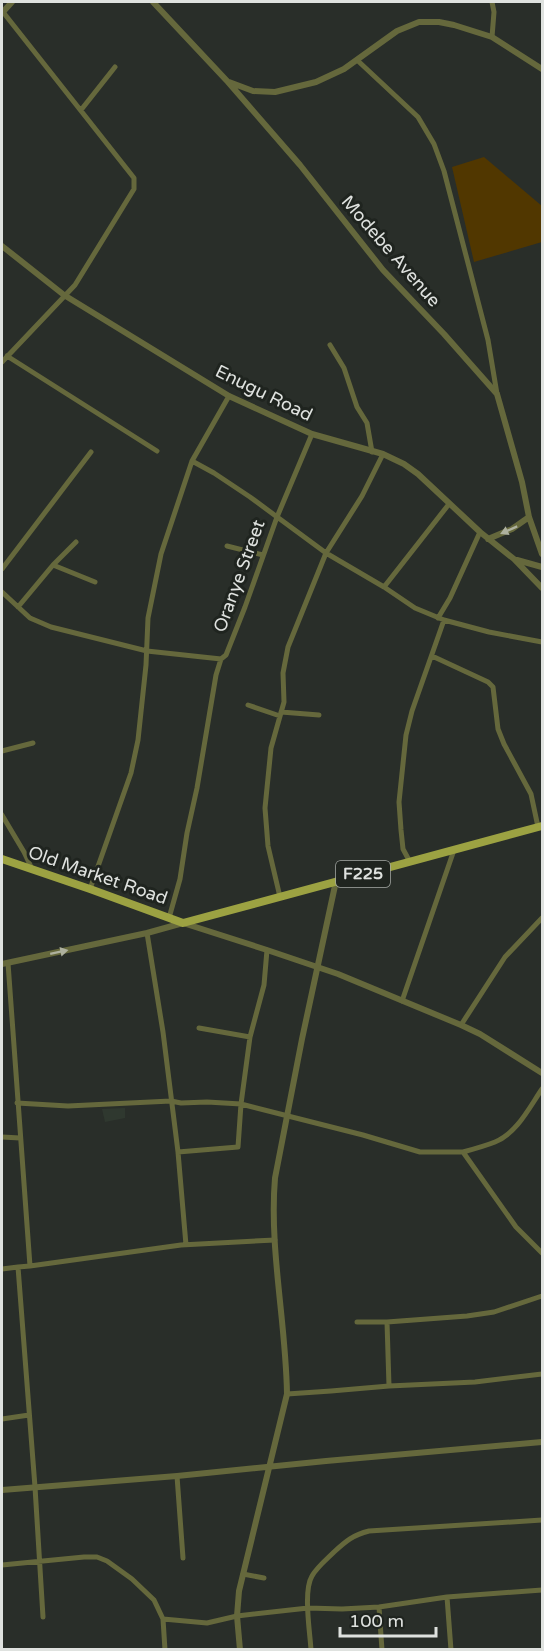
<svg xmlns="http://www.w3.org/2000/svg" width="544" height="1651" font-family="'Varela Round',sans-serif">
	<style>
		.built { fill: #2f382f }
		.green { fill: #513700 }
		.lines { fill: none; stroke-linecap: round; stroke-linejoin: round }
		.minor { stroke: #65683c; stroke-width: 5 }
		.tertiary { stroke: #65683c; stroke-width: 6 }
		.primary { stroke: #9ca242; stroke-width: 8 }
		.oneway { fill: #aeb19e }
		.labels { text-anchor: middle; dominant-baseline: central; stroke-width: 6; stroke-linejoin: round; paint-order: stroke }
		.shield { fill: #1f241f; stroke: #a5a9a5; stroke-width: 1.5 }
		.shield-label { font-size: 16px; font-weight: bold; fill: #dfe2df }
		.street-label { font-size: 18px; fill: #dfe2df; stroke: #1f241f }
	</style>
	<rect width="100%" height="100%" fill="#292e29"/>
	<!-- built -->
	<path class="built" d="M125 1108V1118L105 1122 102 1109Z"/>
	<!-- green -->
	<path class="green" d="M484 157 542 206V242L474 262 452 167Z"/>
	<g class="lines">
		<!-- minor -->
		<path class="minor" d="M492 2 494 12 492 37
			M357 60 418 117 434 144 444 171 488 340 497 394
			M81 110 115 67
			M330 345 344 368 357 407 367 423 372 452
			M7 356 157 451
			M2 362 75 285 134 189V178L3 12
			M192 461 214 473 250 497 326 553 384 587 415 608 444 620 489 632 542 642
			M227 546 263 555
			M53 565 95 582
			M2 569 91 452
			M384 587 449 504
			M2 592 30 618 51 627 147 651 221 659 226 655 245 607 277 517 312 434
			M18 607 53 565 76 542
			M438 618 450 598 480 532
			M432 656 488 682 493 687 498 729 504 744 531 794 538 827
			M248 705 280 716
			M281 712 319 715
			M2 751 33 743
			M2 815 24 852 32 869
			M410 862 403 849 401 830 399 802 406 735 412 711 444 620
			M90 889 131 773 138 740 146 665 148 618 161 554 192 461 229 396
			M280 897 268 846 265 808 271 748 284 702 283 673 288 647 326 553 362 496 383 454
			M169 918 180 879 187 833 197 788 216 675 221 659
			M147 933 163 1032 178 1152 186 1245
			M8 963 30 1266 181 1245 275 1240
			M402 1001 454 850
			M461 1025 505 957 542 918
			M199 1028 250 1037
			M17 1103 68 1106 171 1101 181 1103 207 1102 241 1104 363 1135 420 1152H463L516 1227 542 1253
			M2 1137 20 1138
			M178 1152 238 1147 241 1104 250 1037 264 985 267 950
			M463 1152C474 1149 485 1146 495 1142 517 1133 529 1108 542 1089
			M30 1266 18 1267 35 1487 43 1617
			M2 1269 18 1267
			M357 1322H387L389 1386
			M387 1322 467 1316 494 1312 542 1296
			M287 1394 331 1391 389 1386 475 1382 542 1374
			M2 1419 29 1415
			M177 1476 183 1558
			M2 1565 84 1557H97L107 1561 132 1579 154 1600 163 1619 207 1623 237 1616 308 1608 342 1609 379 1607 447 1597
			M243 1574 264 1578
			M379 1607 382 1650
			M163 1619 165 1650
			M311 1650C310 1632 303 1591 312 1576 317 1567 327 1559 334 1552 346 1541 353 1535 369 1531L542 1520
			M451 1650 447 1597 542 1590"/>
		<!-- tertiary -->
		<path class="tertiary" d="M153 2 228 82 300 165 383 270 444 334 497 394 522 482 529 517 542 554
			M2 13 12 2
			M229 82 253 91 275 92 316 82 344 69 397 31 419 22H439L454 25 492 37 542 69
			M2 246 64 295 229 396 312 434 383 454 404 464 418 474 480 532 514 559 542 588
			M488 539 512 529 529 517
			M517 560 542 567
			M2 964 147 933 183 923 267 950 338 974 461 1025 480 1034 542 1073
			M2 1490 177 1476 326 1461 542 1442
			M240 1650 237 1616 239 1591 287 1394C286 1322 269 1249 275 1178L302 1039 336 881"/>
		<!-- primary -->
		<path class="primary" d="M2 859 90 889 183 923 542 826"/>
	</g>
	<!-- one-way arrows -->
	<defs><path id="oneway-solid" d="M-6-.8H1V-3.2L6.5 0L1 3.2V.8H-6Z" transform="scale(1.5)"/></defs>
	<g class="oneway">
		<use href="#oneway-solid" transform="translate(509 530) rotate(156)"/>
		<use href="#oneway-solid" transform="translate(59 952) rotate(-12)"/>
	</g>
	<g class="labels">
		<!-- shield labels -->
		<rect class="shield" x="336" y="861" width="54" height="26" rx="4.5"/>
		<g class="shield-label">
			<text x="363" y="874">F225</text>
		</g>
		<!-- street labels -->
		<g class="street-label">
			<text transform="translate(391 251) rotate(49)">Modebe Avenue</text>
			<text transform="translate(264 393) rotate(26)">Enugu Road</text>
			<text transform="translate(239 576) rotate(-70)">Oranye Street</text>
			<text transform="translate(98 875) rotate(19)">Old Market Road</text>
		</g>
	</g>
	<!-- border -->
	<rect width="544" height="1651" fill="none" stroke="#dfe2df" stroke-width="6"/>
	<!-- scale -->
	<path d="M340 1627v9h96v-9" fill="none" stroke="#dfe2df" stroke-width="3"/>
	<text x="349" y="1627" font-size="18" fill="#dfe2df" stroke="#1f241f" stroke-width="4.5" paint-order="stroke">100 m</text>
</svg>
